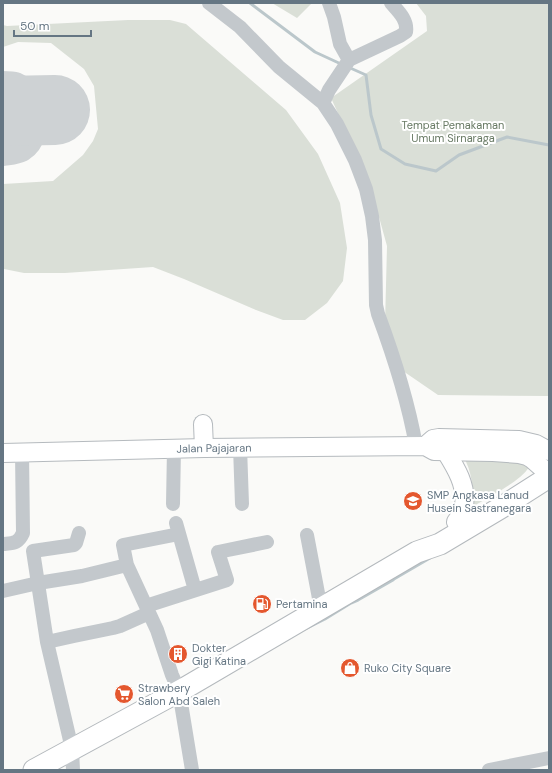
<svg xmlns="http://www.w3.org/2000/svg" width="552" height="773" font-family="'DM Sans',sans-serif">
	<style>
		.green { fill: #dadfd7 }
		.lines { fill: none; stroke-linecap: round; stroke-linejoin: round }
		.stream { stroke: #bbc7cb; stroke-width: 3 }
		.taxiway { stroke: #ced2d4; stroke-width: 28 }
		.runway { stroke: #ced2d4; stroke-width: 70 }
		.major-casing { stroke: #b5babe; stroke-width: 20 }
		.highway-casing { stroke: #b4b9bd; stroke-width: 23 }
		.minor { stroke: #c3c8cc; stroke-width: 14 }
		.major { stroke: #fff; stroke-width: 18 }
		.highway { stroke: #fff; stroke-width: 21 }
		.labels { text-anchor: middle; dominant-baseline: central; stroke-width: 4; stroke-linejoin: round; paint-order: stroke }
		.park-label { font-size: 11px; fill: #687a64; stroke: #fff }
		.street-label { font-size: 11px; fill: #657683; stroke: #fff }
		.poi-label { font-size: 11px; fill: #657683; stroke: #fff; text-anchor: start }
	</style>
	<rect width="100%" height="100%" fill="#fafaf8"/>
	<!-- green -->
	<path class="green" d="M272 3H312L297 18Z
		M416 3H549V396L438 395 403 371 385 324 387 246 369 181 331 98 427 31 426 16Z
		M128 20H170L186 24 286 110 318 154 340 203 347 248 343 281 327 303 305 320H283L256 310 184 279 153 267 65 273H24L4 269 3 264V184L53 181 83 155 93 141 98 129 94 86 84 69 51 43 18 42 3 47V25L7 26Z
		M463 456 520 457 529 467C521 481 489 497 474 506 473 488 472 471 463 456Z"/>
	<g class="lines">
		<!-- stream -->
		<path class="stream" d="M250 3 315 52 341 64
			M348 67 366 75 371 115 381 149 405 164 436 171 459 155 507 137 549 145
			M394 579 430 558
			M325 619 351 603 358 600 393 580
			M305 629 325 619"/>
		<!-- taxiway -->
		<path class="taxiway" d="M3 85C7 85 12 85 15 86 20 88 24 93 26 97 29 101 32 106 33 111 36 124 32 141 21 148 15 151 9 151 3 152"/>
		<!-- runway -->
		<path class="runway" d="M3 111 55 110"/>
		<defs>
			<g id="major">
				<path d="M203 424 204 448"/>
				<path d="M425 446 433 439 439 438 519 440 536 444 549 451"/>
				<path d="M446 452C456 468 467 486 464 505 464 512 459 517 456 522"/>
				<path id="s1" d="M3 453 204 448 425 446 434 451 493 452 519 454 527 456 532 459 549 474"/>
			</g>
			<path id="highway" d="M34 770 185 688 417 552 440 544 502 507 549 477"/>
		</defs>
		<!-- major casing -->
		<use href="#major" class="major-casing"/>
		<!-- highway casing -->
		<use href="#highway" class="highway-casing"/>
		<!-- minor -->
		<path class="minor" d="M209 3 240 27 279 67 323 103 337 124 355 160 366 189 372 216 375 240 376 305 378 314C394 357 408 401 416 446
			M329 3 334 17 340 44 349 60
			M323 103 329 90 349 60 400 36 406 32C408 20 398 11 391 3
			M240 447 242 504
			M173 504 174 448
			M176 523 195 590
			M307 535 321 609
			M3 544C13 543 18 544 23 533L22 452
			M127 565 123 545 179 534
			M3 591 38 583 82 576 127 565 157 630 172 675 179 691 192 770
			M146 606 227 580 218 552 267 542
			M47 642 74 636 113 628 120 626 149 613
			M73 770 72 749 47 642 33 551 74 545 76 543 79 533
			M489 770 549 758"/>
		<!-- major -->
		<use href="#major" class="major"/>
		<!-- highway -->
		<use href="#highway" class="highway"/>
	</g>
	<!-- icons -->
	<defs>
		<symbol id="school-disc" viewBox="-11 -11 22 22"><circle r="9.5" fill="#e4572e" stroke="#fff"/><path d="M0-5L7-2L0 1L-7-2ZM-4 1L0 2.5L4 1V4Q0 6-4 4Z" fill="#fff"/></symbol>
		<symbol id="fuel-disc" viewBox="-11 -11 22 22"><circle r="9.5" fill="#e4572e" stroke="#fff"/><path d="M-5.5-6h7V0h2V4h1.3V-2.5L3-4.5l.8-.8L6-3V5H2.5V1h-1V6h-7ZM-4.2-4.7v3.2H.2V-4.7Z" fill="#fff"/></symbol>
		<symbol id="building-disc" viewBox="-11 -11 22 22"><circle r="9.5" fill="#e4572e" stroke="#fff"/><path d="M-4-6H4V6H1V3H-1V6H-4ZM-2.5-4.3h1.7v1.8h-1.7ZM.8-4.3h1.7v1.8H.8ZM-2.5-1h1.7V.8h-1.7ZM.8-1h1.7V.8H.8Z" fill="#fff"/></symbol>
		<symbol id="shop-disc" viewBox="-11 -11 22 22"><circle r="9.5" fill="#e4572e" stroke="#fff"/><path d="M-5-2.5h2.3a2.7 3.5 0 0 1 5.4 0H5L5.5 6h-11ZM-1.5-2.5h3a1.5 2.3 0 0 0-3 0Z" fill="#fff"/></symbol>
		<symbol id="supermarket-disc" viewBox="-11 -11 22 22"><circle r="9.5" fill="#e4572e" stroke="#fff"/><path d="M-6-5.5h2.5l.6 2H6L4.5 2H-2.5L-4.4-4H-6ZM-1.5 3.2a1.3 1.3 0 1 0 .1 0ZM3 3.2a1.3 1.3 0 1 0 .1 0Z" fill="#fff"/></symbol>
	</defs>
	<g fill-rule="evenodd">
		<use href="#school-disc" x="402" y="490" width="22" height="22"/>
		<use href="#fuel-disc" x="251" y="593" width="22" height="22"/>
		<use href="#building-disc" x="167" y="643" width="22" height="22"/>
		<use href="#shop-disc" x="339" y="657" width="22" height="22"/>
		<use href="#supermarket-disc" x="113" y="683" width="22" height="22"/>
	</g>
	<g class="labels">
		<!-- park labels -->
		<g class="park-label">
			<text x="453" y="125">Tempat Pemakaman<tspan x="453" dy="13">Umum Sirnaraga</tspan></text>
		</g>
		<!-- street labels -->
		<g class="street-label">
			<text stroke="none"><textPath href="#s1" startOffset="211">Jalan Pajajaran</textPath></text>
		</g>
		<!-- poi labels -->
		<g class="poi-label">
			<text x="427" y="495">SMP Angkasa Lanud<tspan x="427" dy="13">Husein Sastranegara</tspan></text>
			<text x="276" y="604">Pertamina</text>
			<text x="192" y="648">Dokter<tspan x="192" dy="13">Gigi Katina</tspan></text>
			<text x="364" y="668">Ruko City Square</text>
			<text x="138" y="688">Strawbery<tspan x="138" dy="13">Salon Abd Saleh</tspan></text>
		</g>
	</g>
	<!-- border -->
	<rect width="552" height="773" fill="none" stroke="#657683" stroke-width="8"/>
	<!-- scale -->
	<path d="M14 30v6h77v-6" fill="none" stroke="#657683" stroke-width="2"/>
	<text x="20" y="30" font-size="12" fill="#657683" stroke="#ffffff" stroke-width="3" paint-order="stroke">50 m</text>
</svg>
